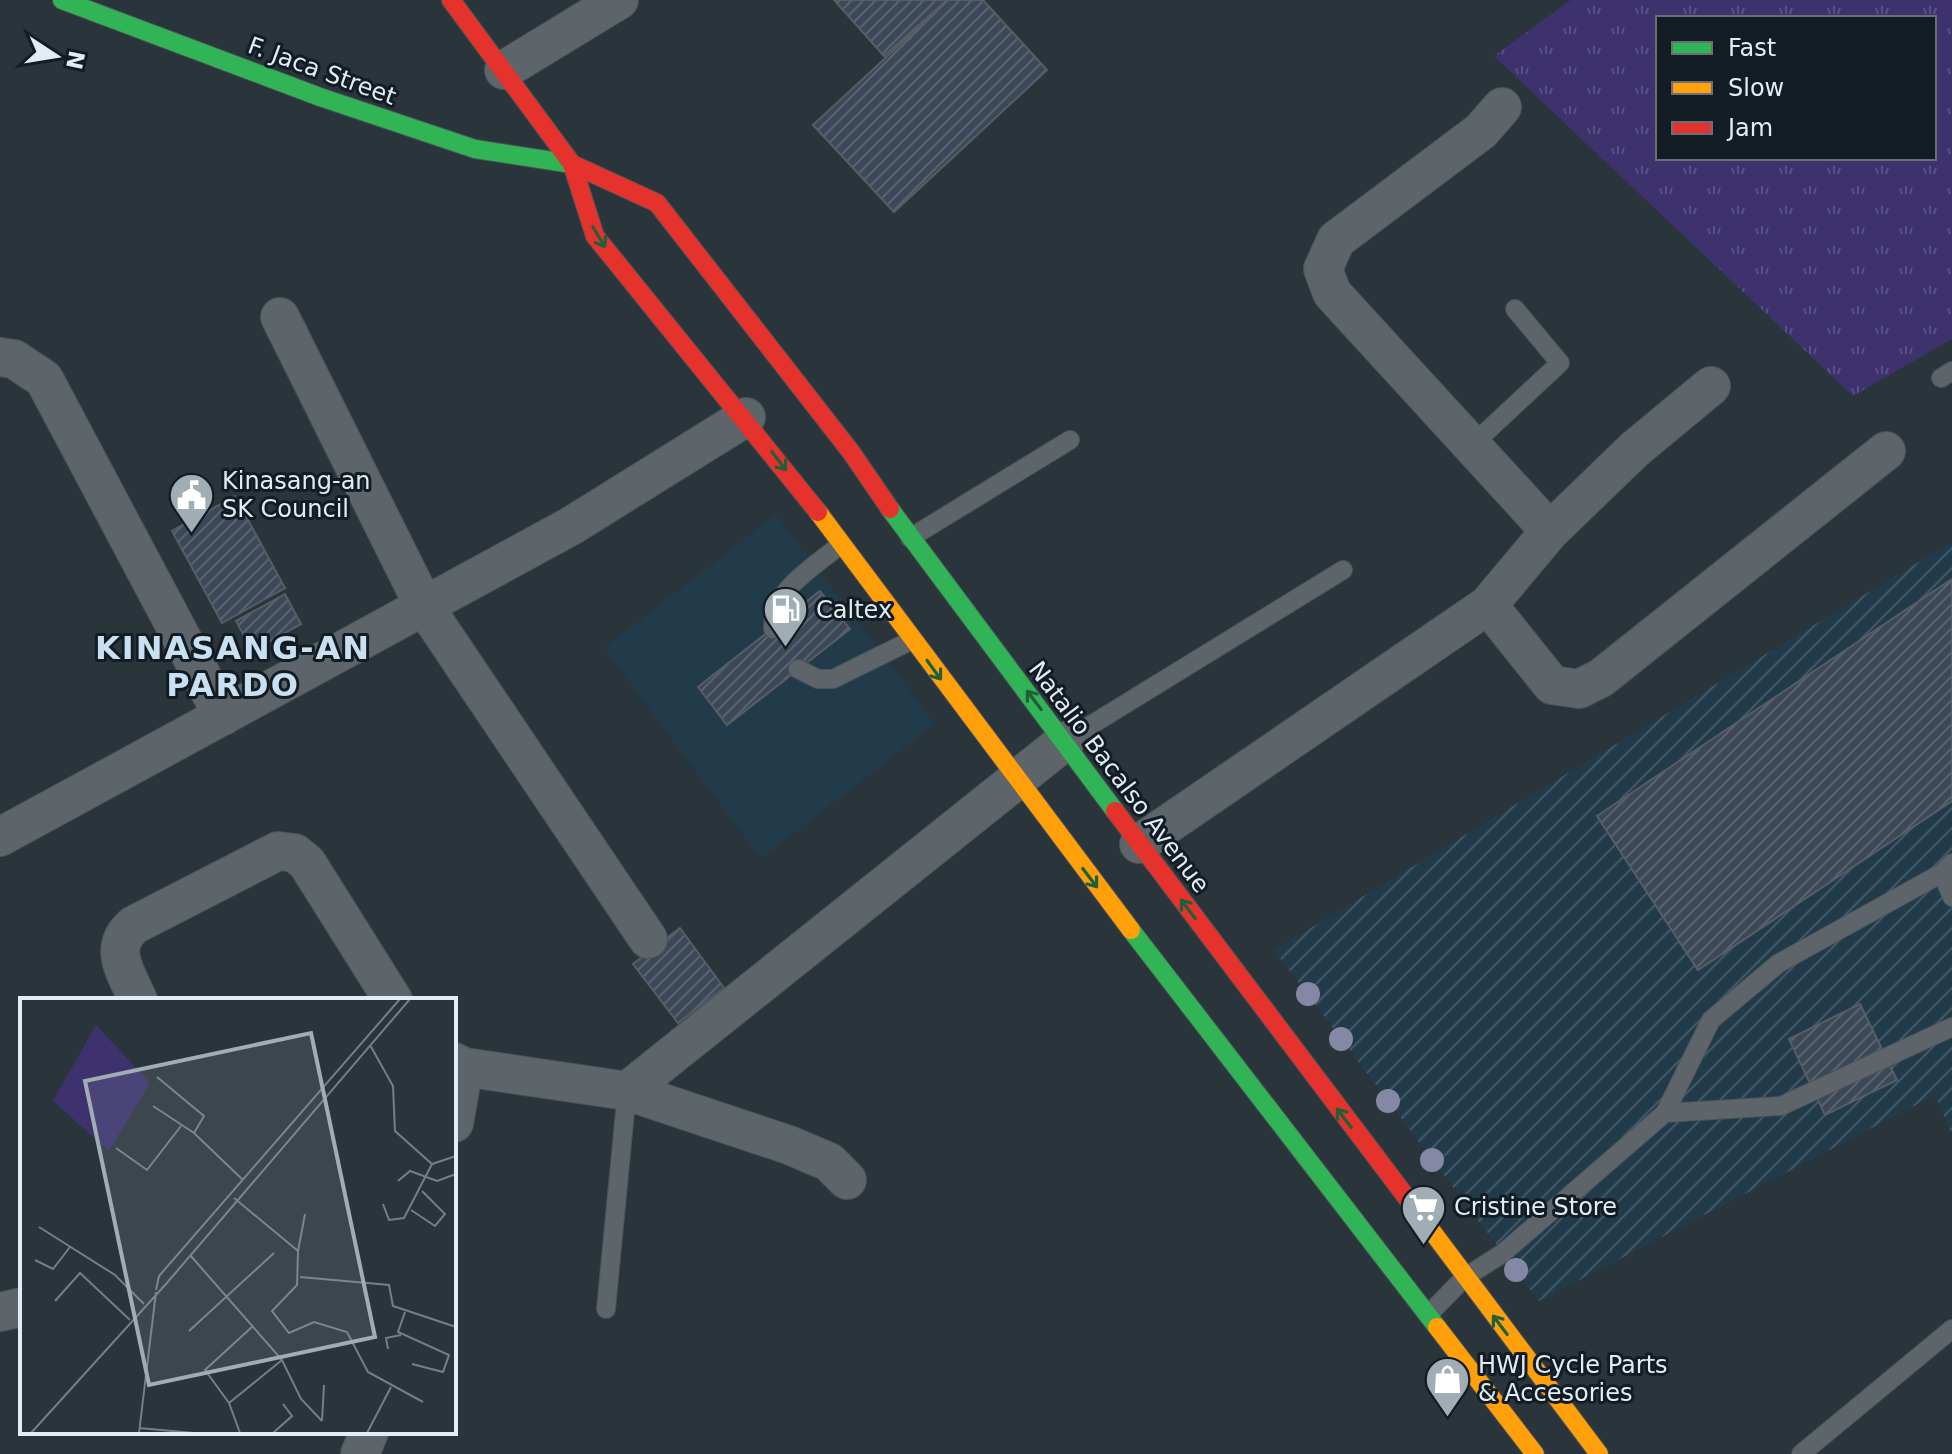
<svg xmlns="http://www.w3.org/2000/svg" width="1952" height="1454" font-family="'DejaVu Sans',sans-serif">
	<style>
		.built { fill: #223b4b }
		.industrial { fill: url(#industrial-furrows) }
		.grass { fill: url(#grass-tufts); fill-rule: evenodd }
		.building { fill: url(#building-hatch); stroke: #565d64; stroke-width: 2 }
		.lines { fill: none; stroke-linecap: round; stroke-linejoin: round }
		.lane-casing { stroke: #495358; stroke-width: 20 }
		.street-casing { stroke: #495358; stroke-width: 40 }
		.fast-casing { stroke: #495358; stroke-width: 20 }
		.slow-casing { stroke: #495358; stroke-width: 20 }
		.jam-casing { stroke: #495358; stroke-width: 20 }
		.lane { stroke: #5d656a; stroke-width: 18 }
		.street { stroke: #5d656a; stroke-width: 38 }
		.fast { stroke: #30b455; stroke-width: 18 }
		.slow { stroke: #ff9f0a; stroke-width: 18 }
		.jam { stroke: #e5322d; stroke-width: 18 }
		.tree { fill: #8588a4 }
		.oneway { stroke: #206039 }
		.labels { text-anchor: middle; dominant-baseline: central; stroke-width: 6; stroke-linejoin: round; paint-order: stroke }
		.street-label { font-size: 24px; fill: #e1edf6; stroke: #131c22 }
		.poi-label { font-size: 24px; fill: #e1edf6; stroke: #131c22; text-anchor: start }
		.district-label { font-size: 32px; font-weight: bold; letter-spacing: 2px; fill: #c8e0f1; stroke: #131c22 }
		.inset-road { fill: none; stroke: #737f86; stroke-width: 2 }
		.view { fill: #a1adb5; fill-opacity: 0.15; stroke: #a1adb5; stroke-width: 4 }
		.inset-edge { fill: none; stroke: #e1edf6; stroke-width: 4 }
	</style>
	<defs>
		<pattern id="industrial-furrows" width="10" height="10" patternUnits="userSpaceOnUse" patternTransform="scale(2)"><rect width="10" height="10" fill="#223b4b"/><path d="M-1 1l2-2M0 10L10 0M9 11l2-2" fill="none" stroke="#425866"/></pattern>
		<pattern id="grass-tufts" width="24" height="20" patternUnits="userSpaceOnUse" patternTransform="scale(2)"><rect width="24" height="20" fill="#3d326e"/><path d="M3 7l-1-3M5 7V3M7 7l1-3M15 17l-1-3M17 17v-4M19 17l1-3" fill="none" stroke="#595083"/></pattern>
		<pattern id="building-hatch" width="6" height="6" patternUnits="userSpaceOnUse" patternTransform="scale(2)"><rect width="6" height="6" fill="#3c4858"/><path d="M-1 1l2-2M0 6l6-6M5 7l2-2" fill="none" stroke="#586371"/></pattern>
	</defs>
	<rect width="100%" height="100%" fill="#2a353b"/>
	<!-- built -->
	<path class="built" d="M776 515 935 724 761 858 604 648Z"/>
	<!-- industrial -->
	<path class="industrial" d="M1952 542V1135L1935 1095 1539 1301 1274 950Z"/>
	<!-- grass -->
	<path class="grass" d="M1571 0H1952V339L1853 396 1494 56ZM1658 18H1934V158H1658Z"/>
	<!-- building -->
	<path class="building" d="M834 0H947L884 56Z
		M948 0H983L1047 70 894 212 813 125Z
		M235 496 285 588 222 623 172 531Z
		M1952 579V801L1698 970 1597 816Z
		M820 591 850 629 727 725 698 687Z
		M285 594 301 624 252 651 236 621Z
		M680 928 724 988 678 1023 633 964Z
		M1860 1004 1897 1080 1825 1115 1789 1039Z"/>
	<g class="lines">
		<defs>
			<path id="lane" d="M1941 378 1952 371
				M1472 445 1560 363 1515 309
				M910 538 1070 440
				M773 629C773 588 812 569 841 544
				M798 669 818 679H833L912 640
				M1065 741 1343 570
				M1942 873 1952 897
				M1665 1113 1781 1106 1952 1027
				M606 1309 627 1091
				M1428 1315 1464 1278 1503 1253 1665 1113 1711 1020 1779 963 1942 873 1952 863
				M1801 1454 1952 1329"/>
			<path id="street" d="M504 70 619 0
				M1502 107 1481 131 1336 240 1323 269 1332 293 1550 531
				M280 317 424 606 648 939
				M0 357 14 359 44 379 223 716
				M1488 605 1552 685 1579 689 1601 678 1886 451
				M0 837 571 526 746 417
				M1139 844 1488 605 1550 531 1635 449 1711 386
				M138 1000C126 972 107 948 134 925L278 851 295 853 307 863 393 1000
				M454 1062 464 1067 627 1091 1065 741
				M627 1091 789 1145 829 1162 847 1180
				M454 1123 464 1067
				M0 1312 22 1307
				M360 1454 369 1432"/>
			<path id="fast" d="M62 0 320 97 475 149 572 164
				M890 509 1115 811
				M1131 930 1437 1327"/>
			<path id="slow" d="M818 512 1131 930
				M1413 1206 1599 1454
				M1437 1327 1535 1454"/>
			<path id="jam" d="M451 0 572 164 595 236 818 512
				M572 164 657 203 851 452 890 509
				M1115 811 1413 1206"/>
		</defs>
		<!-- lane casing -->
		<use href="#lane" class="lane-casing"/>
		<!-- street casing -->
		<use href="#street" class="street-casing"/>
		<!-- fast casing -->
		<use href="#fast" class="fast-casing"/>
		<!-- slow casing -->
		<use href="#slow" class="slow-casing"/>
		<!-- jam casing -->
		<use href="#jam" class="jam-casing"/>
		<!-- lane -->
		<use href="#lane" class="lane"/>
		<!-- street -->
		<use href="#street" class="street"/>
		<!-- fast -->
		<use href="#fast" class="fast"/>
		<!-- slow -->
		<use href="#slow" class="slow"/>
		<!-- jam -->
		<use href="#jam" class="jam"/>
	</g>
	<!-- trees -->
	<g class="tree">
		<circle cx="1308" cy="994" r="12"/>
		<circle cx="1341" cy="1039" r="12"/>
		<circle cx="1388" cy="1101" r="12"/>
		<circle cx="1432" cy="1160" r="12"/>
		<circle cx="1516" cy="1270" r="12"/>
	</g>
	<!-- one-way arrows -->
	<defs><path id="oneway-shaft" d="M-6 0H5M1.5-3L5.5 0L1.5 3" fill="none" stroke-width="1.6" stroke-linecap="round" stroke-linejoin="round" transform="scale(2)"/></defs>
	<g class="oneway">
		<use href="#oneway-shaft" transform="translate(599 237) rotate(59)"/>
		<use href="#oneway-shaft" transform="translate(779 461) rotate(53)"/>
		<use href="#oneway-shaft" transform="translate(934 670) rotate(54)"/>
		<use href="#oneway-shaft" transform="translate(1034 700) rotate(-127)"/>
		<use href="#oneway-shaft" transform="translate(1090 878) rotate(53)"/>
		<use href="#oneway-shaft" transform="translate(1188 909) rotate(-127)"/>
		<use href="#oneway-shaft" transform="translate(1344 1118) rotate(-127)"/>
		<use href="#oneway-shaft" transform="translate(1500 1325) rotate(-127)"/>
	</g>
	<!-- icons -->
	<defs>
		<symbol id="civic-pin" viewBox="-11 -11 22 30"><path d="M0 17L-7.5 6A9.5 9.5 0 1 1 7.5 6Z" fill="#a1adb5" stroke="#131c22"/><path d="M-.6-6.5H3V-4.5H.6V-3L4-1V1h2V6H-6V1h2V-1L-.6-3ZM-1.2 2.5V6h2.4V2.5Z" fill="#fff"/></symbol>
		<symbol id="fuel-pin" viewBox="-11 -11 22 30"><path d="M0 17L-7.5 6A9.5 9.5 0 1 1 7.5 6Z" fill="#a1adb5" stroke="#131c22"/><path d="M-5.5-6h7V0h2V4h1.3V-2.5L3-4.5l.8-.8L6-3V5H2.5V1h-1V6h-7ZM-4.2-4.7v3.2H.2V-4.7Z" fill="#fff"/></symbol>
		<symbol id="supermarket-pin" viewBox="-11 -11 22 30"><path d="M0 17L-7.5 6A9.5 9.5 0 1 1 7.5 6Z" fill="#a1adb5" stroke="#131c22"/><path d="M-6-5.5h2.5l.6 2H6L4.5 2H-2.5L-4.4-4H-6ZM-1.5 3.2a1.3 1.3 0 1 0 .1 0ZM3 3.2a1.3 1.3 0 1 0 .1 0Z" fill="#fff"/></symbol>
		<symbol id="shop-pin" viewBox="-11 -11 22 30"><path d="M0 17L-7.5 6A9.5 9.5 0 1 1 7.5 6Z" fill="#a1adb5" stroke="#131c22"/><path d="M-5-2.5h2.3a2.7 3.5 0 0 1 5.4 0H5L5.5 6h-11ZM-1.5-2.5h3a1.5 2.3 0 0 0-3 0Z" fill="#fff"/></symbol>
	</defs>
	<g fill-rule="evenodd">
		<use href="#civic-pin" x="166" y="470" width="51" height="69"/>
		<use href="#fuel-pin" x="760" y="584" width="51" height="69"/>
		<use href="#supermarket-pin" x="1398" y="1182" width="51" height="69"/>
		<use href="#shop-pin" x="1422" y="1354" width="51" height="69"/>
	</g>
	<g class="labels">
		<!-- street labels -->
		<g class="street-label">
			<text transform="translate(322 71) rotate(20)">F. Jaca Street</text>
			<text transform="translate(1119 777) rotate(53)">Natalio Bacalso Avenue</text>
		</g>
		<!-- poi labels -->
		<g class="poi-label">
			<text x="222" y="481">Kinasang-an<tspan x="222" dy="28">SK Council</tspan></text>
			<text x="816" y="610">Caltex</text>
			<text x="1454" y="1207">Cristine Store</text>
			<text x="1478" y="1365">HWJ Cycle Parts<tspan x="1478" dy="28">&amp; Accesories</tspan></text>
		</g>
		<!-- district labels -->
		<g class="district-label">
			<text x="233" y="648">KINASANG-AN<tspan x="233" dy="37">PARDO</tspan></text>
		</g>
	</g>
	<!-- overview -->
	<g transform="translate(20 998)">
		<rect width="436" height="436" fill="#2a353b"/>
		<path d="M76 27 130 85 89 153 33 103Z" fill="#3d326e"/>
		<path class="inset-road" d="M350 47 373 88 375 133 412 166 436 158M137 79 184 118 174 135M133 108 174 135 223 182M96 150 127 172 161 128M378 183 390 173 417 183 436 176M214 200 278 253 277 287 252 313 269 335 294 324 327 334 348 374 403 404M363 206 369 222 384 220 412 166M391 212 415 228 425 216 402 193M19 229 95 277 124 306M278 253 285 216M170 257 262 362 281 401 302 423M15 262 33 271 50 249M280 279 369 287 373 308 436 329M136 292 139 278 380 1M35 303 60 275 110 322M385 314 378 334 429 357 423 374 392 366M169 333 254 255M368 351 366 340 381 337M209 405 262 362M302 423 304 387M119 430 174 435M11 435 146 286 390 1M119 435 136 294M220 435 209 405 185 372 233 328M253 435 272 418 263 406M347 435 371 389"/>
		<path class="view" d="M291 35 355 339 129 387 65 83Z"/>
		<rect width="436" height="436" class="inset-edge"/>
	</g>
	<!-- legend -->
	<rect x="1656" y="16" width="280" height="144" fill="#131c22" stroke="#657077" stroke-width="2"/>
	<rect x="1672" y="42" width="40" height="12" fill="#30b455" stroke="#657077" stroke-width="2"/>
	<text x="1728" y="56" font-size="24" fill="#e1edf6">Fast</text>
	<rect x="1672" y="82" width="40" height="12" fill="#ff9f0a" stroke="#657077" stroke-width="2"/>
	<text x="1728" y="96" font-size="24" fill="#e1edf6">Slow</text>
	<rect x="1672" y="122" width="40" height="12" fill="#e5322d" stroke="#657077" stroke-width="2"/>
	<text x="1728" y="136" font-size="24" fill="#e1edf6">Jam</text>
	<!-- north arrow -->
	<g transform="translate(56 56) rotate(102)" stroke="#131c22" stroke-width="6" paint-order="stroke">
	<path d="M0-6L14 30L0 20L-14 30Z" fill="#e1edf6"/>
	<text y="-12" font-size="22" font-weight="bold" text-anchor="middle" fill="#e1edf6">N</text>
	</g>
</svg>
